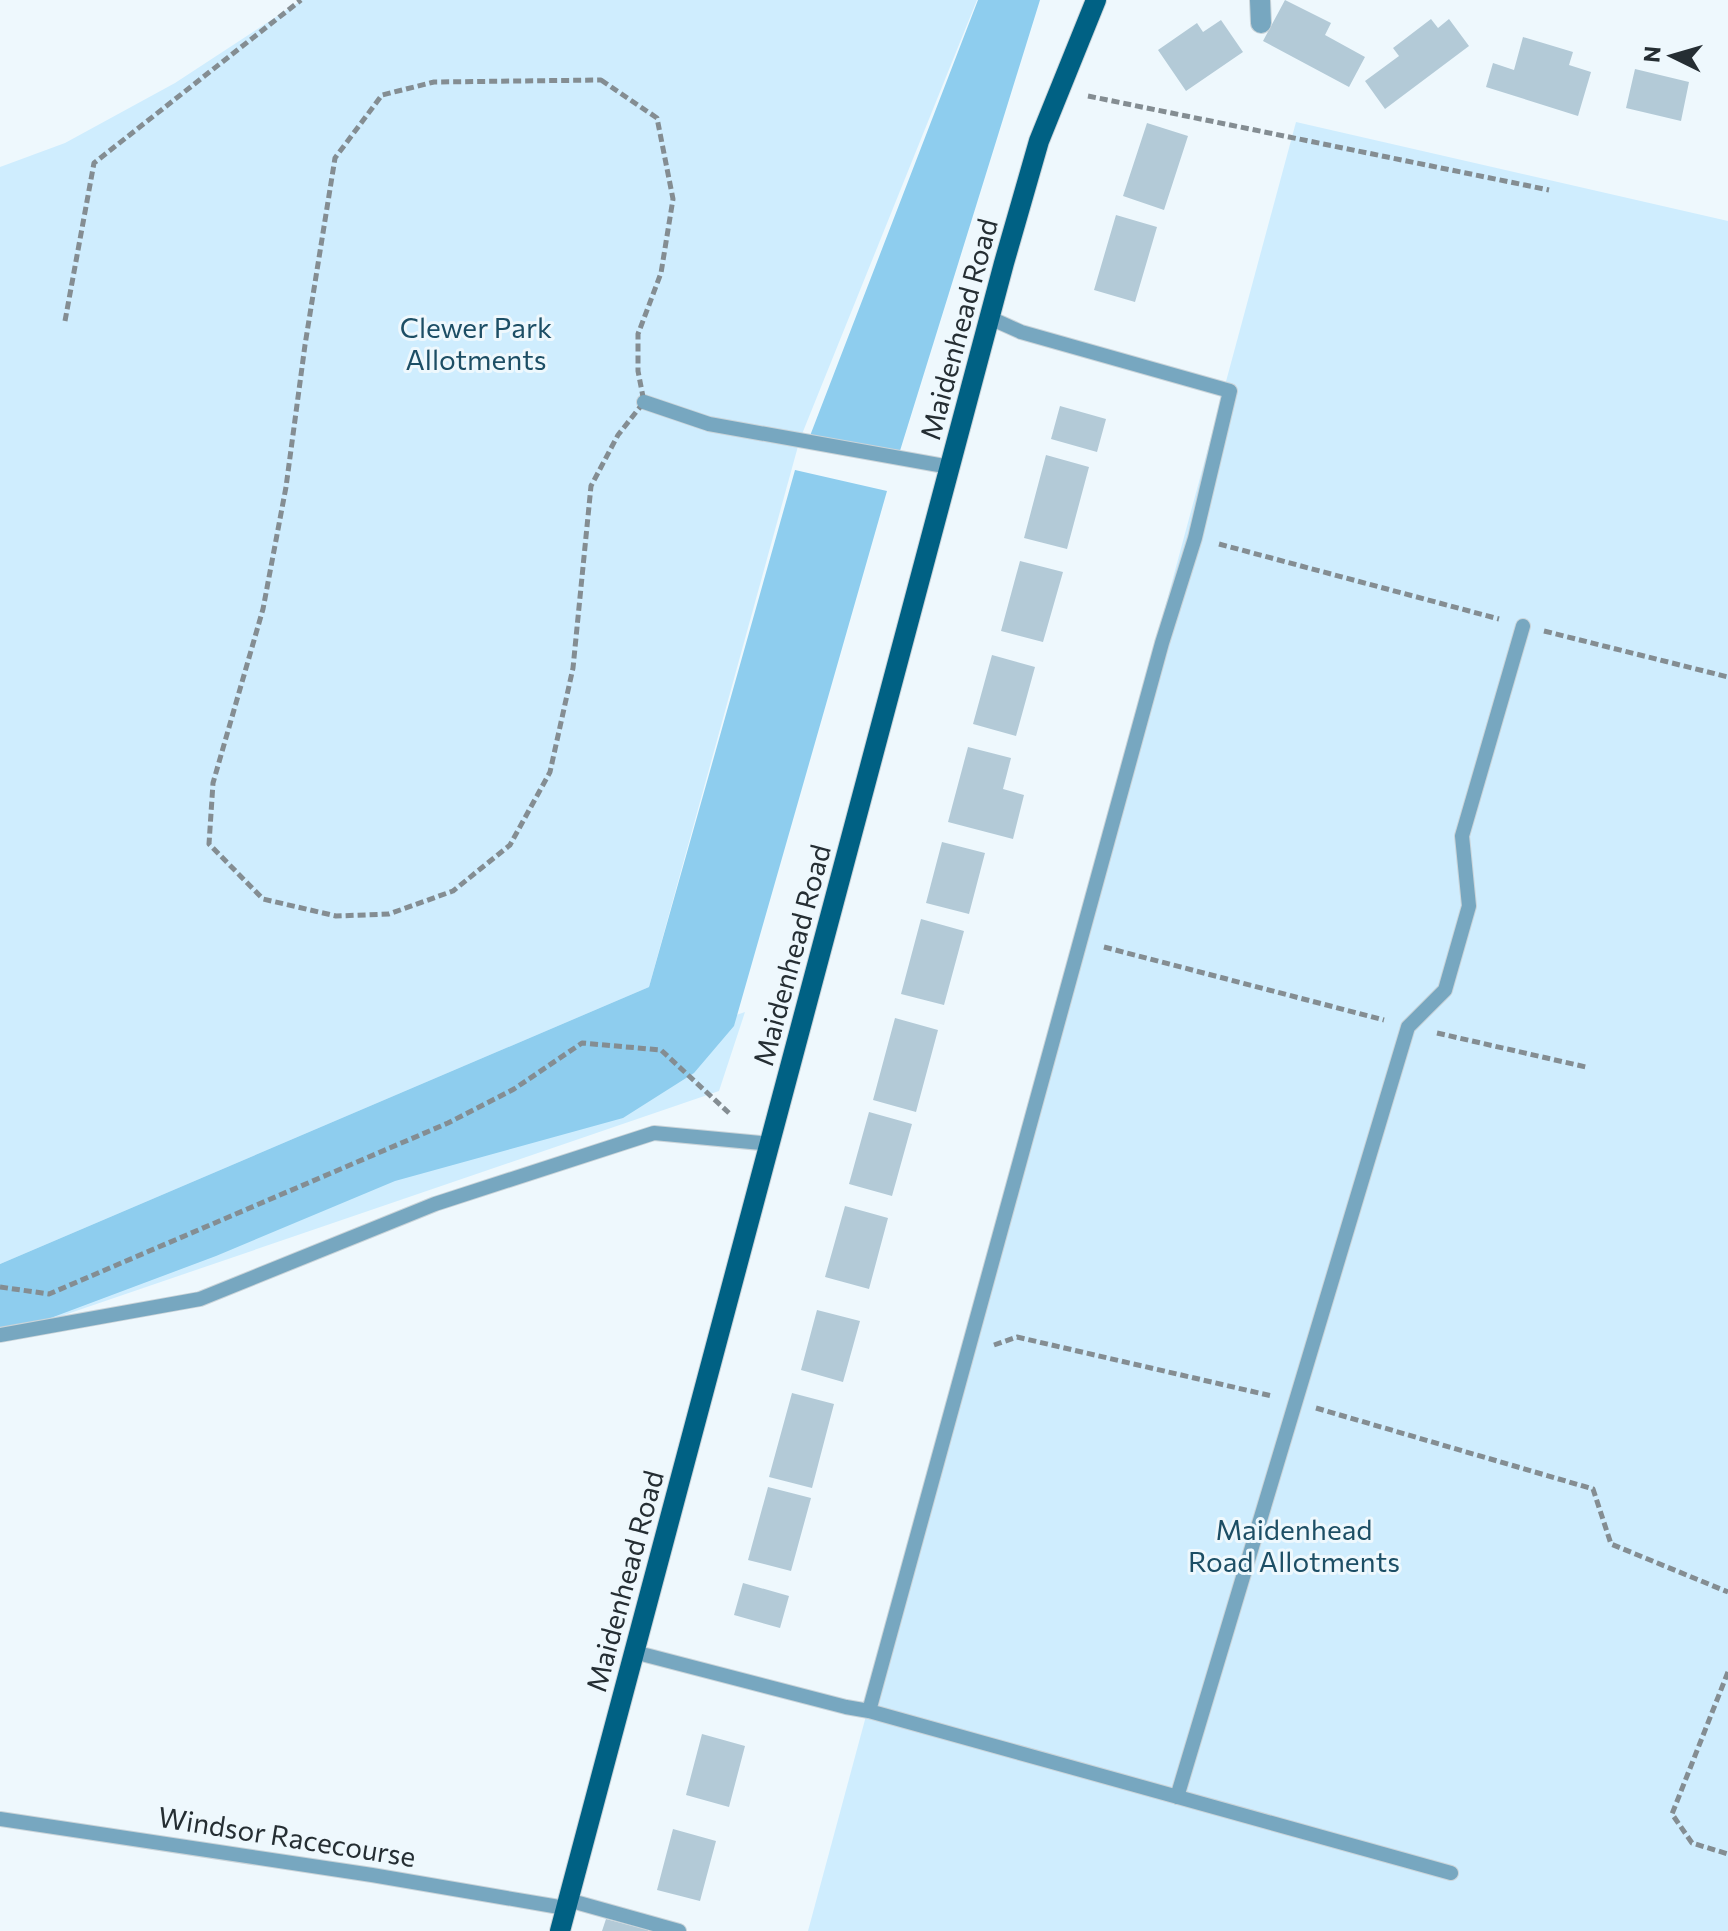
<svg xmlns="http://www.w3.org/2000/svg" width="1728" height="1931" font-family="Commissioner,sans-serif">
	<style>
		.green { fill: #cfedfe }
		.forest { fill: #8ecdee }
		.building { fill: #b3cad7 }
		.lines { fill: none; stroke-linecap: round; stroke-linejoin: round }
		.service-casing { stroke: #cad4d9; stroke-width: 16 }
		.minor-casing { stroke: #cad4d9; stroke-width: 22 }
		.primary-casing { stroke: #cad4d9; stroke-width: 22 }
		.path { stroke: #848d92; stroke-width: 5; stroke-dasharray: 8 4; stroke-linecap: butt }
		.service { stroke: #77a7c0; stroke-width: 14 }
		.minor { stroke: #77a7c0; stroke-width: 20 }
		.primary { stroke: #006184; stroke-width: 20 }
		.labels { text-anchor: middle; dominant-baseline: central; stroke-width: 6; stroke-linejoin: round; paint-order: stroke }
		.park-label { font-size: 28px; fill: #1c4e65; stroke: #eef8fd }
		.street-label { font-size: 28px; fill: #252e33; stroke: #eef8fd }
	</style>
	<rect width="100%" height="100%" fill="#eef8fd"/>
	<!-- green -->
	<path class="green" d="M302 0H977L800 439 649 987 0 1264V167L65 143 175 83Z
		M1296 122 1728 221V1931H808Z
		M745 1012 719 1091 0 1337V1265Z"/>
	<!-- forest -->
	<path class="forest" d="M978 0H1040L899 454 808 441Z
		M795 470 887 491 734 1026 694 1073 623 1118 395 1181 216 1256 0 1337V1264L649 987Z"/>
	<!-- building -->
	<path class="building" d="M1285 0 1331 23 1325 35 1365 57 1349 87 1263 41Z
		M1431 19 1438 28 1449 19 1469 46 1385 109 1365 81 1399 56 1393 48Z
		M1221 20 1243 52 1186 91 1158 50 1197 23 1203 32Z
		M1523 37 1573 52 1569 65 1591 72 1578 116 1486 87 1493 63 1514 70Z
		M1635 69 1689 82 1681 121 1626 108Z
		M1147 123 1188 136 1164 210 1123 196Z
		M1116 215 1157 227 1135 302 1094 290Z
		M1060 406 1106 419 1097 452 1051 439Z
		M1046 455 1089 467 1067 549 1024 538Z
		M1020 561 1063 572 1043 642 1001 631Z
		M992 655 1035 667 1016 736 973 724Z
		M968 747 1011 758 1003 789 1024 795 1013 839 948 822Z
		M942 842 985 853 969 914 926 903Z
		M921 919 964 931 944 1005 901 994Z
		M895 1018 938 1030 916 1112 873 1100Z
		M869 1112 912 1124 892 1196 849 1184Z
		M845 1206 888 1218 869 1289 825 1277Z
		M817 1310 860 1321 843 1382 801 1370Z
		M792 1393 834 1404 812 1488 769 1477Z
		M768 1487 811 1498 791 1571 748 1560Z
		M743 1583 789 1596 780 1628 734 1615Z
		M702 1734 745 1746 729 1807 686 1795Z
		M673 1829 716 1841 700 1901 657 1890Z
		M606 1919 648 1930V1931H602Z"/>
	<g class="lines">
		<defs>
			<path id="service" d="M644 402 709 424 950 467
				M0 1335 200 1299 435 1204 654 1133 771 1144
				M634 1652 846 1707 869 1711 1162 643 1195 538 1230 391 1021 332 990 318
				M869 1711 1451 1873
				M1177 1797 1408 1027 1445 990 1469 906 1462 836 1523 626
				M0 1819 372 1875 565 1908
				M568 1900 679 1931"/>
			<path id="minor" d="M1260 0 1261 23"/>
			<path id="primary" d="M560 1931 1004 263 1039 141 1096 0"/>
		</defs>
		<!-- service casing -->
		<use href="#service" class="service-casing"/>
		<!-- minor casing -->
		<use href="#minor" class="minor-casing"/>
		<!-- primary casing -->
		<use href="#primary" class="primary-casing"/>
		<!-- path -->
		<path class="path" d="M601 80 657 118 673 199 661 273 638 334V371L644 402 618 435 591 486 573 668 550 772 510 845 453 891 389 914 336 916 263 899 209 844 213 783 263 609 286 487 305 345 335 158 382 95 434 82Z
			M1088 96 1549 190
			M65 321 94 163 301 0
			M1219 544 1499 619
			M1544 631 1728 677
			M1104 947 1384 1020
			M1437 1033 1586 1067
			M0 1287 49 1294 448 1123 514 1089 582 1043 661 1050 729 1113
			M994 1345 1017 1337 1272 1396
			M1316 1408 1593 1489 1611 1544 1728 1592
			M1728 1672 1672 1814 1692 1843 1728 1854"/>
		<!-- service -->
		<use href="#service" class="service"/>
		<!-- minor -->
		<use href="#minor" class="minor"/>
		<!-- primary -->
		<use href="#primary" class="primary"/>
	</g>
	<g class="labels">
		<!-- park labels -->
		<g class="park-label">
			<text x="476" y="327">Clewer Park<tspan x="476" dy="32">Allotments</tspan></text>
			<text x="1294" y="1529">Maidenhead<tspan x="1294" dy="32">Road Allotments</tspan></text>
		</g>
		<!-- street labels -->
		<g class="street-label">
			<text transform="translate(958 329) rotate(-75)">Maidenhead Road</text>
			<text transform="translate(791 955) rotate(-75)">Maidenhead Road</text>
			<text transform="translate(624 1581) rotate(-75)">Maidenhead Road</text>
			<text transform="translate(287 1836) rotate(9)">Windsor Racecourse</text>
		</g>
	</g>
	<!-- north arrow -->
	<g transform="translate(1672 56) rotate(275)" stroke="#eef8fd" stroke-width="6" paint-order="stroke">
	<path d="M0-6L14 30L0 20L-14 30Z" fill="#252e33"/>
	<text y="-12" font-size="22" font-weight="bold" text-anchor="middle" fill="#252e33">N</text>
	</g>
</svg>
